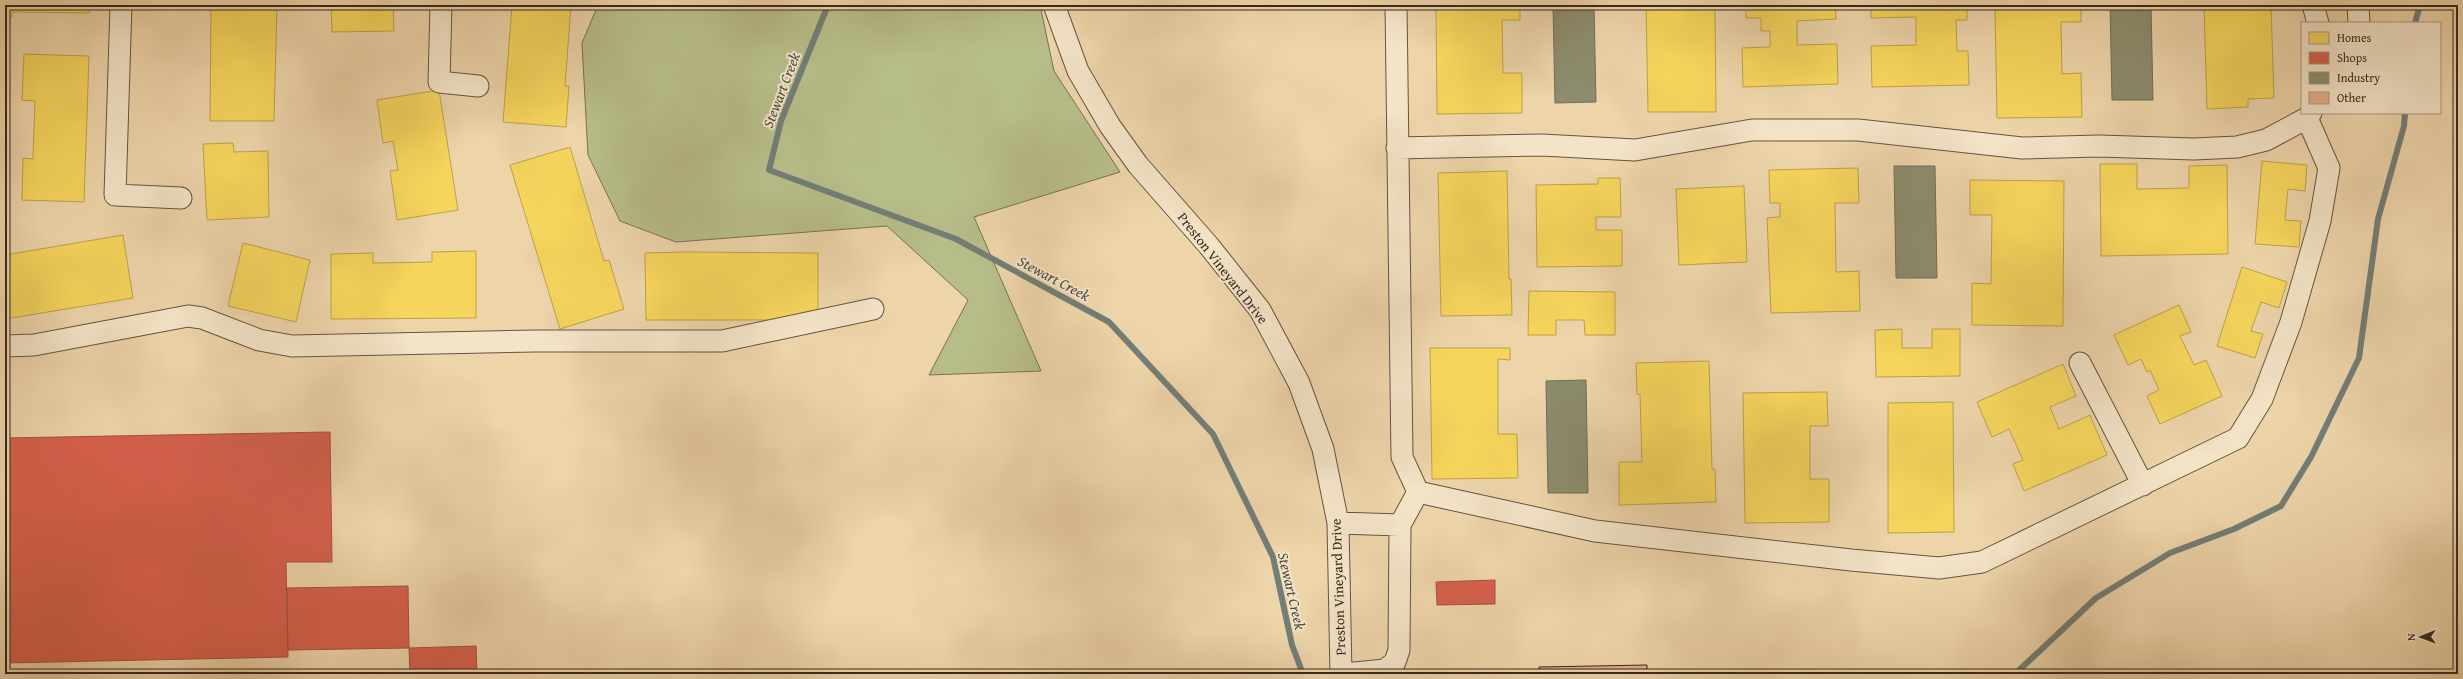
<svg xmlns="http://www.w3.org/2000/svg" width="2463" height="679" font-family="'Gentium Book Plus',serif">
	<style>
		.green { fill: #b7bd89; stroke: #767354 }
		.homes { fill: #f6d55c; stroke: #bca149 }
		.shops { fill: #d6604d; stroke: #a6503f }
		.industry { fill: #8c8c6e; stroke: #726e56 }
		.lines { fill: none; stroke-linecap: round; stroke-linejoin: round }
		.stream { stroke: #737e76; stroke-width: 6 }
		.building { fill: #e8ad8b; stroke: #36291e }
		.minor-casing { stroke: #645441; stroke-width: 23 }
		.minor { stroke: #f3e3c7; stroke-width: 21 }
		.labels { text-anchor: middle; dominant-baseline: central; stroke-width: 4; stroke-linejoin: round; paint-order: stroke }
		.street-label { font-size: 14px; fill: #36291e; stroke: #f3e3c7 }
		.water-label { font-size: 15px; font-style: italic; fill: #4f4c42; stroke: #f3e3c7 }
	</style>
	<rect width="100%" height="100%" fill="#edd4a9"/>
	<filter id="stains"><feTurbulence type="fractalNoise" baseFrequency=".005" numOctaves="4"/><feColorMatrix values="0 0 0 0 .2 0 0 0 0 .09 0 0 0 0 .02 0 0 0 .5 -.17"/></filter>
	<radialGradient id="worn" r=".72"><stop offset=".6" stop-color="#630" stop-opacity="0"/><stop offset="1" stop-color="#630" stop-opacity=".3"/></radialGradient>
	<!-- green -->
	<path class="green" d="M598 5H1040L1054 71 1120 172 974 217 1041 371 929 375 968 300 887 226 676 242 620 221 588 155 582 43Z"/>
	<!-- homes -->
	<path class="homes" d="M5 5H90V13L12 12V17H5Z
		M211 5H277L274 121H210Z
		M331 5H393L394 31 332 32Z
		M512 5H571L565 86H569L566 127 503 122Z
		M1436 5H1520V20H1502L1503 73H1522V113L1437 114Z
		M1646 5H1715L1716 112H1648Z
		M1746 5H1835L1836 19 1797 21V45L1837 44 1838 84 1743 87 1742 48 1770 47V31H1761V18H1746Z
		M1871 5H1967V20H1956L1957 51H1968L1969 85 1872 87 1871 46 1916 45V17L1871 18Z
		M1995 5H2081V22H2061L2062 74 2081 73 2082 117 1997 118Z
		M2185 5H2271L2274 98 2248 99V107L2207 109 2204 6Z
		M24 54 89 56 84 202 22 200 23 158 33 159 35 101 22 100Z
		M439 90 458 210 397 220 390 171 398 170 393 141 383 143 377 100Z
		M233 143 234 152 268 151 269 217 207 220 203 144Z
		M570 147 604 261 609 260 624 309 560 329 510 165Z
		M2262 161 2307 165 2305 191 2288 189 2285 220 2301 221 2299 247 2255 244Z
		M2100 164H2137V189L2189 188V166L2227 165 2228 254 2101 256Z
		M1858 168 1859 203H1835L1836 272 1859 271 1860 311 1771 313 1767 218 1780 217V203H1770L1769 170Z
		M1507 171 1509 279H1511L1512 315 1441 316 1438 173Z
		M1598 178H1620L1621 217H1596V230H1622V266L1537 267 1536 185 1598 184Z
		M1970 180 2064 181 2063 326 1972 325V283L1991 284 1992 215H1970Z
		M1744 186 1747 262 1679 265 1676 189Z
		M123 235 133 298 5 319V255Z
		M243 243 310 260 296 322 228 306Z
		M476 251V318L331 319V254L373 253V263L432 262V252Z
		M685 252 818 253V320H646L645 253Z
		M2242 267 2287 282 2279 308 2261 302 2251 331 2263 334 2255 358 2217 346Z
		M1529 291 1615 292V335H1585L1584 320H1556V335H1528Z
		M2179 305 2191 332 2180 336 2194 365 2206 360 2222 396 2160 424 2147 396 2159 390 2150 370 2147 372 2141 359 2128 365 2114 335Z
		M1902 329V348H1932V329H1960V376L1876 377 1875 330Z
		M1430 348H1510V360L1498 359V434H1517L1518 478 1432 479Z
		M1709 361 1712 469H1715L1716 502 1619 505V462H1642L1640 394H1637L1636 363Z
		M2063 364 2076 396 2050 407 2059 429 2090 415 2107 455 2024 491 2013 464 2023 460 2009 429 1992 437 1977 402Z
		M1827 392 1828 426H1810V479H1829V522L1745 523 1743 393Z
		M1953 402 1954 532 1888 533V403Z"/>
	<!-- shops -->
	<path class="shops" d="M330 432 332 562H286L288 657 5 663V438Z
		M1495 580V604L1437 605 1436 582Z
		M408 586 409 648 288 650 287 588Z
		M476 646 477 674H410L409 648Z"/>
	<!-- industry -->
	<path class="industry" d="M1553 5H1594L1596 102 1555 103Z
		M2110 5H2151L2153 100H2112Z
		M1894 166H1935L1937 278H1896Z
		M1586 380 1588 493H1548L1546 381Z"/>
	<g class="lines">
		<!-- stream -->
		<path class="stream" d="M828 5 781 121 769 170 956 239 1109 322 1213 434 1273 557 1292 645 1303 674
			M2415 23 2420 5
			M2015 674 2096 598 2170 553 2234 529 2281 506 2311 457 2359 358 2378 219 2404 126 2405 113"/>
	</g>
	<!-- building -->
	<path class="building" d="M1647 665V674H1539V667Z"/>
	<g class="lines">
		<defs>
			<path id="minor" d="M121 5 115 195 181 198
				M441 5 439 82 478 86
				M1054 5 1078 71 1110 126 1138 165 1209 246 1260 310 1299 383 1323 449 1338 523 1341 674
				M2313 5 2318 23
				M2358 5 2359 23
				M1397 148 1542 145 1635 150 1752 130H1858L2022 148 2099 146 2194 149 2237 147 2266 140 2307 118 2311 113
				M5 346 34 345 188 316 202 318 259 340 292 346 535 341H722L873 309
				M2080 363 2143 485
				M1418 492 1595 531 1851 560 1939 568 1982 562 2238 438 2262 399 2291 322 2320 221 2329 168 2307 118
				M1338 523 1400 525
				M1344 674 1385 670 1395 662 1399 650 1400 525 1418 492 1402 457 1396 5"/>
		</defs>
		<!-- minor casing -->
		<use href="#minor" class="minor-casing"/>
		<!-- minor -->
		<use href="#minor" class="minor"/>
	</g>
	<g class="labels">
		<!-- street labels -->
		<g class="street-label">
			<text transform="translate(1223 268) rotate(52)">Preston Vineyard Drive</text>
			<text transform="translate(1338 587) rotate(-92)">Preston Vineyard Drive</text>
		</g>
		<!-- water labels -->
		<g class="water-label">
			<text transform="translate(781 90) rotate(-69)">Stewart Creek</text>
			<text transform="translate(1054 278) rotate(28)">Stewart Creek</text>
			<text transform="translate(1292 591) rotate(77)">Stewart Creek</text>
		</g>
	</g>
	<!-- margin -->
	<rect width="2463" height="679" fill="none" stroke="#edd4a9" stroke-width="20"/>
	<rect x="6" y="6" width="2451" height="667" fill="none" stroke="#36291e" stroke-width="2"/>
	<rect x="10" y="10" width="2443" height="659" fill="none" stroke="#36291e"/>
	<!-- legend -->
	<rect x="2301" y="22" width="140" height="92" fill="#f3e3c7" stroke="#a79983"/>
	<rect x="2309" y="32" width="20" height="12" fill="#f6d55c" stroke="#a79983"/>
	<text x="2337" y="42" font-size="12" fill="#36291e">Homes</text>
	<rect x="2309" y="52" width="20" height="12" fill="#d6604d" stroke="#a79983"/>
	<text x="2337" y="62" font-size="12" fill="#36291e">Shops</text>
	<rect x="2309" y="72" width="20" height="12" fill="#8c8c6e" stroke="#a79983"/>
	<text x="2337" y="82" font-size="12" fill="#36291e">Industry</text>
	<rect x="2309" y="92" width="20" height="12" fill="#e8ad8b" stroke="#a79983"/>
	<text x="2337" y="102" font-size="12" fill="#36291e">Other</text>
	<!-- north arrow -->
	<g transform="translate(2421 637) rotate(269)" stroke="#f3e3c7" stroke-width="3" paint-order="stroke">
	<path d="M0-3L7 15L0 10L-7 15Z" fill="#36291e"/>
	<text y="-6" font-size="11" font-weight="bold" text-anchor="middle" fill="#36291e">N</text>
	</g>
	<rect width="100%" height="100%" filter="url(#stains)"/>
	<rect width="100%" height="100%" fill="url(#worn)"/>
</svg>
